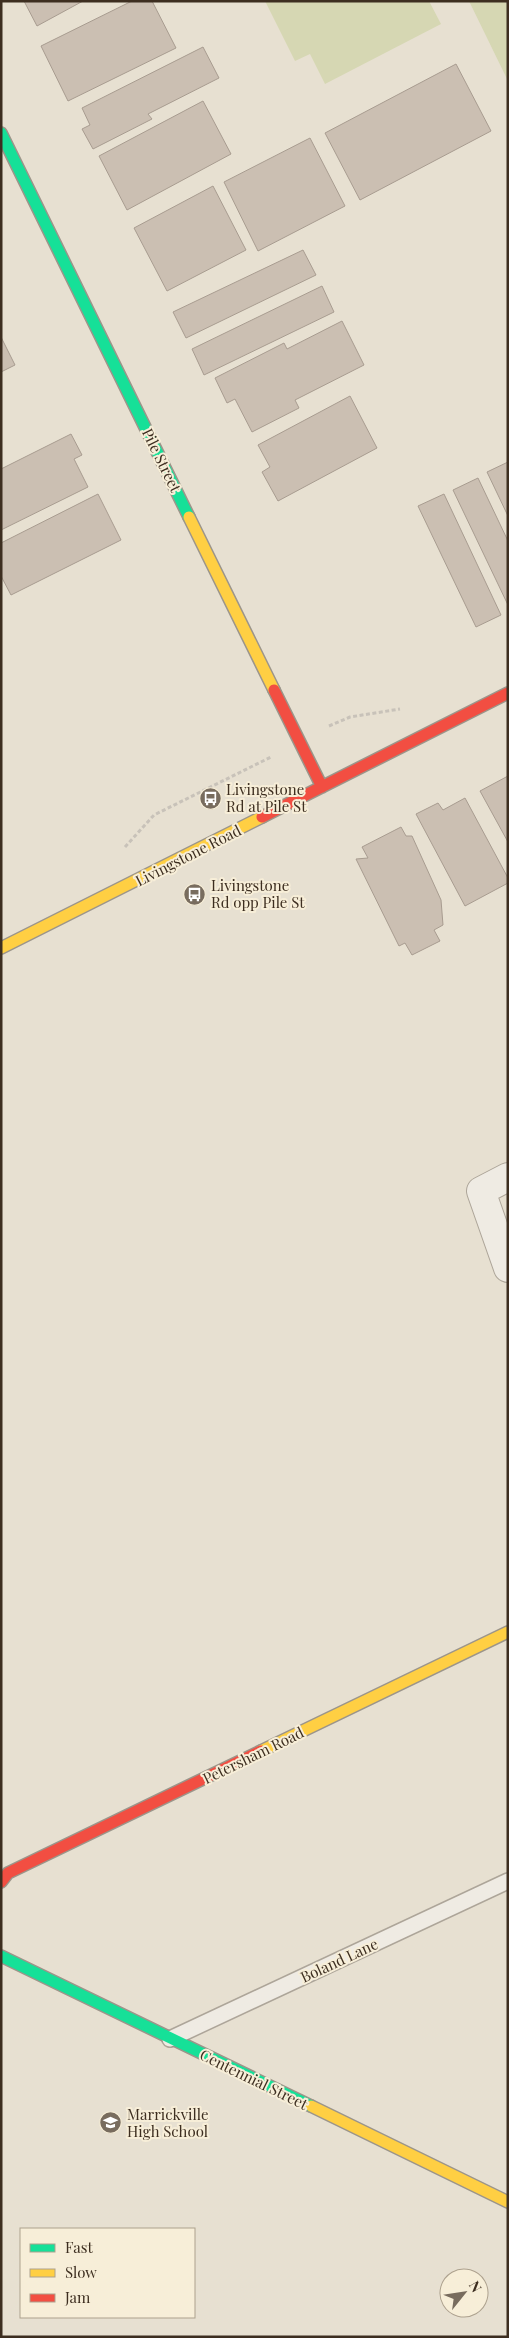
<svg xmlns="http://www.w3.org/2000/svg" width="509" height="2338" font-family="'Playfair Display',serif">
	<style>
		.green { fill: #d6d7b3 }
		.building { fill: #cbbfb2; stroke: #a89c90 }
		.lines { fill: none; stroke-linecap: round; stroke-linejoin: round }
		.lane-casing { stroke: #ada599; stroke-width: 18 }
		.street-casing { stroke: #ada599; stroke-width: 30 }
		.fast-casing { stroke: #9c958a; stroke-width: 14 }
		.slow-casing { stroke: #9c958a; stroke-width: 14 }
		.jam-casing { stroke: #9c958a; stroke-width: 14 }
		.path { stroke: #c8c2b9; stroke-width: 3; stroke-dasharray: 4 2.5; stroke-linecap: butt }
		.lane { stroke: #efebe3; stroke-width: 15 }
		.street { stroke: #efebe3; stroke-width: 28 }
		.fast { stroke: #16e098; stroke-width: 11 }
		.slow { stroke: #ffcf43; stroke-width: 11 }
		.jam { stroke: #f24e42; stroke-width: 11 }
		.labels { text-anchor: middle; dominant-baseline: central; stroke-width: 4; stroke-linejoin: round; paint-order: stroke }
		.street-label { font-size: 15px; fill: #3d2e20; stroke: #f7eed8 }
		.poi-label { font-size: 15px; fill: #3d2e20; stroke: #f7eed8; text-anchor: start }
	</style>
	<rect width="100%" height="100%" fill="#e7e0d1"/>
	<!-- green -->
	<path class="green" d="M265 1H429L441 24 325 84 310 54 295 61Z
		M469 1H508V81Z"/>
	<!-- building -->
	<path class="building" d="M24 1H83L37 26Z
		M132 1H152L176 48 68 101 41 46Z
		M203 47 219 78 148 114 152 119 93 149 82 129 90 125 82 108Z
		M456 64 491 131 360 200 325 133Z
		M203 101 231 154 127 210 99 156Z
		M310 138 345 206 258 251 224 182Z
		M213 186 246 250 167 291 134 228Z
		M303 250 316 275 186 338 173 312Z
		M322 286 334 312 204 375 192 349Z
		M342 321 364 365 295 400 299 408 252 432 235 399 227 403 215 378 284 343 287 349Z
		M1 337 15 365 1 372Z
		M350 396 377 448 278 501 262 472 270 467 258 445Z
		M71 434 82 455 74 459 88 487 1 530V469Z
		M508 462V516L487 472Z
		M478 478 508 541V605L453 490Z
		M98 494 121 540 11 595 1 576V543Z
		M444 494 501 615 476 627 418 506Z
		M508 776V842L480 791Z
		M465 798 508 878V883L465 906 416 814 438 803 443 810Z
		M401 827 406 836H412L441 900 443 925 434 930 440 941 412 955 405 943 399 946 356 859 368 858 362 847Z"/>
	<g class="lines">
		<defs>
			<path id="lane" d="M170 2039 508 1881"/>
			<path id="street" d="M508 1177 481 1191 508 1268"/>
			<path id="fast" d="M1 133 189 517
				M1 1956 311 2106"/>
			<path id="slow" d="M189 517 274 690
				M1 948 262 817
				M261 1751 508 1632
				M311 2106 508 2202"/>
			<path id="jam" d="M274 690 322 787
				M262 817 508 693
				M1 1882 8 1873 261 1751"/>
		</defs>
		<!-- lane casing -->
		<use href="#lane" class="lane-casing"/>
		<!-- street casing -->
		<use href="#street" class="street-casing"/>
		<!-- fast casing -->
		<use href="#fast" class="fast-casing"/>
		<!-- slow casing -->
		<use href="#slow" class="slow-casing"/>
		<!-- jam casing -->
		<use href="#jam" class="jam-casing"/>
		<!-- path -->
		<path class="path" d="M506 1 508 3
			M329 726 350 717 400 709
			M125 847 154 815 271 757"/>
		<!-- lane -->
		<use href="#lane" class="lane"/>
		<!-- street -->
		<use href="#street" class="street"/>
		<!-- fast -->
		<use href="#fast" class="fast"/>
		<!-- slow -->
		<use href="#slow" class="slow"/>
		<!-- jam -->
		<use href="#jam" class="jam"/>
	</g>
	<!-- icons -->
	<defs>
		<symbol id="bus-disc" viewBox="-11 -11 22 22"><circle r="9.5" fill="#786c5e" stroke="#f7eed8"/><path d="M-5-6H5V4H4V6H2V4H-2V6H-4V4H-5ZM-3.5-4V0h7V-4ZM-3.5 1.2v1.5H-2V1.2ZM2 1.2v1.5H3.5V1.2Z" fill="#fff"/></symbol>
		<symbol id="school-disc" viewBox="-11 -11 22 22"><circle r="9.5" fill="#786c5e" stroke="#f7eed8"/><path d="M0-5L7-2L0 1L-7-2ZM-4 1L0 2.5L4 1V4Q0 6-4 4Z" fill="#fff"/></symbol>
	</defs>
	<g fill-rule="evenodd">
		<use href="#bus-disc" x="198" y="786" width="25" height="25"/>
		<use href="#bus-disc" x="182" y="882" width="25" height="25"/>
		<use href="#school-disc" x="98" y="2110" width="25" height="25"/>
	</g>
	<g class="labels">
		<!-- street labels -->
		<g class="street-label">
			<text transform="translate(162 460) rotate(64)">Pile Street</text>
			<text transform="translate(188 855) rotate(-27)">Livingstone Road</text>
			<text transform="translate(253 1755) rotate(-26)">Petersham Road</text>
			<text transform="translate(339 1960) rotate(-25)">Boland Lane</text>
			<text transform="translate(254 2079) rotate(26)">Centennial Street</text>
		</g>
		<!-- poi labels -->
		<g class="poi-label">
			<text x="226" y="789">Livingstone<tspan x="226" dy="17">Rd at Pile St</tspan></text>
			<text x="211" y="885">Livingstone<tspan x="211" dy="17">Rd opp Pile St</tspan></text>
			<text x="127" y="2114">Marrickville<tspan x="127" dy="17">High School</tspan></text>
		</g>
	</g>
	<!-- border -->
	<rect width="509" height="2338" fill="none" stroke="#3d2e20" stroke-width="5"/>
	<!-- legend -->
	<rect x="20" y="2228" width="175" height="90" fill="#f7eed8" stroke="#ada18e"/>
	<rect x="30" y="2244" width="25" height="8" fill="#16e098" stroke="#ada18e"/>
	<text x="65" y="2253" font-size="15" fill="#3d2e20">Fast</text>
	<rect x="30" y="2269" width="25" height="8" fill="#ffcf43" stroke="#ada18e"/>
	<text x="65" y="2278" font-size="15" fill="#3d2e20">Slow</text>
	<rect x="30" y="2294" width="25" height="8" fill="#f24e42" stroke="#ada18e"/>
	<text x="65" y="2303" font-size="15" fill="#3d2e20">Jam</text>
	<!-- north arrow -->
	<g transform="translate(464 2293) rotate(60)"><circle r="24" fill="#f7eed8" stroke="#ada18e"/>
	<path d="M0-4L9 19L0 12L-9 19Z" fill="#786c5e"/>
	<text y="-8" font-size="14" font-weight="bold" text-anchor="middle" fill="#3d2e20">N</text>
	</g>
</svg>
